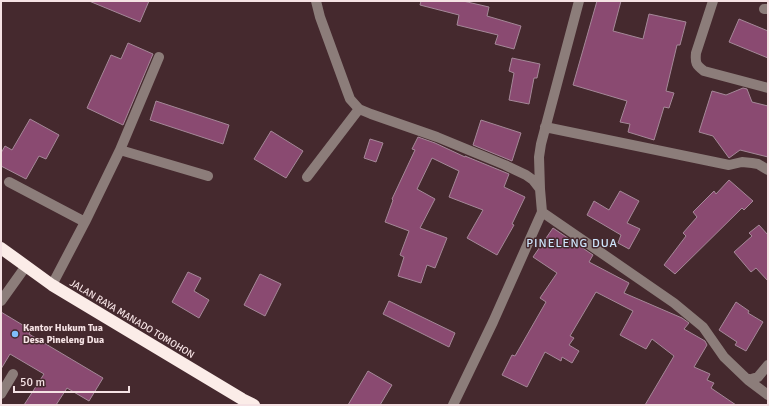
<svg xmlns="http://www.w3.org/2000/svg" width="769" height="406" font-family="Signika,sans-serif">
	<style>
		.building { fill: #8a4a71; stroke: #a58898 }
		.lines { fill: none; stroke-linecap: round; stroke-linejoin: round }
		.minor { stroke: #8c7d7a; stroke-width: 10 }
		.highway { stroke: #fbece8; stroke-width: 12 }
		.poi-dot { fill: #7fbdfa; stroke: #45292e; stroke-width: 1.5 }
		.labels { text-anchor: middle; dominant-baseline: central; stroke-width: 3; stroke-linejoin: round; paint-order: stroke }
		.street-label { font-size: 10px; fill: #f5e2e4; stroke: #45292e }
		.poi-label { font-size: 10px; font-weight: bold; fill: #f5e2e4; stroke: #45292e; text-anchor: start }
		.quarter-label { font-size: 12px; letter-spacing: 1px; fill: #cee5fc; stroke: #45292e }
	</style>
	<rect width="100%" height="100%" fill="#45292e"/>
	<!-- building -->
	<path class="building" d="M89 1H149L140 22Z
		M421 1H463L489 7 487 16 521 26 514 49 495 44 498 35 457 25 459 15 420 5Z
		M597 1H621L613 31 643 39 649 14 686 22 680 45H677L666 91 674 93 669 108 664 107 654 140 628 132 630 124 620 122 627 101 573 85Z
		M739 19 768 31V58L729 42Z
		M128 43 153 54 123 125 87 108 111 55 121 59Z
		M512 58 540 64 537 78H534L529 104 509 100 514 73 509 71Z
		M743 88 747 89 752 102 768 106V157L740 150 729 158 713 136 699 132 712 91 726 95Z
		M156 101 229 125 223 144 150 120Z
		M30 119 59 135 46 159 39 156 26 179 1 166V153L5 146 12 150Z
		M481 120 521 133 512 161 473 145Z
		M271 131 303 151 286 178 254 159Z
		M418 137 435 143 465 157V156L509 174 504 187 525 197 512 224 514 225 497 255 467 238 483 210 449 197 459 171 432 158 417 189 435 199 420 228 447 238 435 268 427 265 421 283 398 276 404 257 400 255 409 231 385 222 393 200 392 199 415 150 412 149Z
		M370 139 383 143 376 162 364 158Z
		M729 180 753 201 744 210 742 208 675 274 664 265 686 236 683 233 697 217 693 212 714 191 716 194Z
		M620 191 639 201 627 223 640 229 629 249 618 243 621 235 587 215 594 201 609 210Z
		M759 225 768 235V281L756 268 751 272 734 252 752 236 749 233Z
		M553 228 593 255 589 262 629 283 624 293 682 318 689 323 684 329 705 341 707 345 694 367 710 374 707 380 714 383 711 388 736 405H645L674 356 652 339 646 349 620 335 633 311 596 292 570 336 574 338 569 345 579 351 572 363 562 357 561 361 545 352 527 387 502 375 512 355 515 356 546 302 540 298 557 273 533 257Z
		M188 272 201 278 194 291 209 300 199 318 172 302Z
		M260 274 281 284 265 316 244 305Z
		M389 301 455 333 449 347 383 314Z
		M736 302 749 311 748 313 763 322 746 351 735 345 737 342 719 330Z
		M1 312 31 330 29 334 103 378 89 401 67 388 56 405H24L44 374 10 354 1 369Z
		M368 371 392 385 380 405H348Z"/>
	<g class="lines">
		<!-- minor -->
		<path class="minor" d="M316 1 320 17 347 91 350 99 359 109 371 114 437 137 505 165 526 175 533 180 540 189
			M713 1 696 53C695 63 696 65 704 71L768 88
			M764 9H768
			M545 127 729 165 742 162 752 163 758 164 768 170
			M120 150 208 176
			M307 177 359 109
			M9 182 85 222
			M542 212 674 303 703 327 724 357 748 380 758 377 768 365
			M52 285 85 222 120 150 159 57
			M1 301 26 266
			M748 380 768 395
			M1 394 13 374
			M453 405 493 322 542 212 540 189 539 157 541 144 579 1"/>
		<!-- highway -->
		<path class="highway" d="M1 248 52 285 242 399 254 405"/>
	</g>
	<!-- markers -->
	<circle class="poi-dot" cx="15" cy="334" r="4"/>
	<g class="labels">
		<!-- street labels -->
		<g class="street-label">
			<text transform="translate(132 319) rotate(31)">JALAN RAYA MANADO TOMOHON</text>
		</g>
		<!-- poi labels -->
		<g class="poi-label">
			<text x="23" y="328">Kantor Hukum Tua<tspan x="23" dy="12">Desa Pineleng Dua</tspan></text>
		</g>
		<!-- quarter labels -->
		<g class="quarter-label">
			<text x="572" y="243">PINELENG DUA</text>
		</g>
	</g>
	<!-- border -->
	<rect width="769" height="406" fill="none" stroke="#f5e2e4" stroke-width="4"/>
	<!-- scale -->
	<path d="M14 386v6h115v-6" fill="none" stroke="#f5e2e4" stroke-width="2"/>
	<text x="20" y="386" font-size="12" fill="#f5e2e4" stroke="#45292e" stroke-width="3" paint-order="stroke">50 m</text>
</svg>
